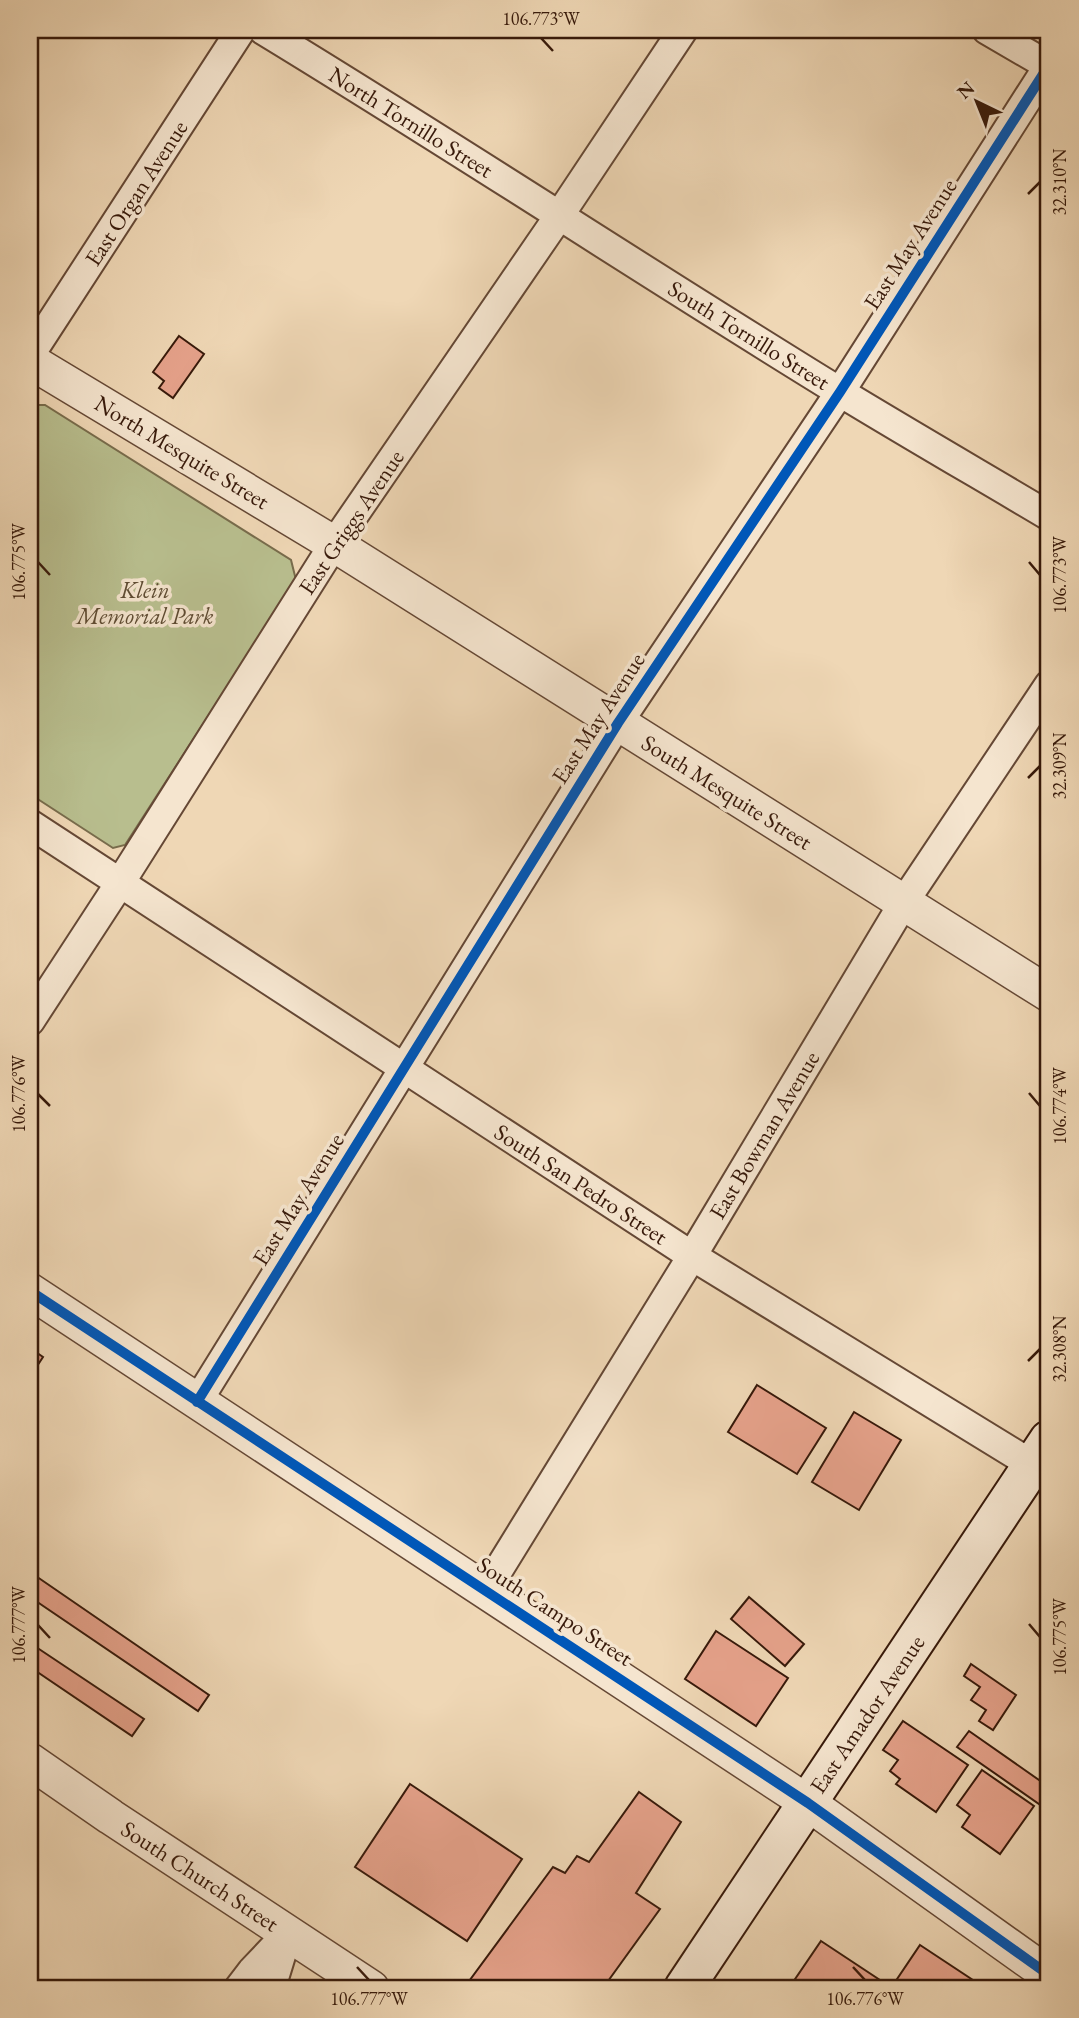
<svg xmlns="http://www.w3.org/2000/svg" width="1079" height="2018" font-family="'EB Garamond',serif">
	<style>
		.green { fill: #b8be8e; stroke: #786c4c; stroke-width: 2 }
		.building { fill: #e6a28b; stroke: #37190a; stroke-width: 2 }
		.lines { fill: none; stroke-linecap: round; stroke-linejoin: round }
		.minor-casing { stroke: #654835; stroke-width: 32 }
		.tertiary-casing { stroke: #654835; stroke-width: 38 }
		.secondary-casing { stroke: #37190a; stroke-width: 42 }
		.minor { stroke: #f5e5cf; stroke-width: 28 }
		.tertiary { stroke: #f5e5cf; stroke-width: 35 }
		.secondary { stroke: #f5e5cf; stroke-width: 38 }
		.cycleway-casing { stroke: #f5e5cf; stroke-width: 15 }
		.cycleway { stroke: #0057b8; stroke-width: 10 }
		.ticks { fill: none; stroke: #37190a; stroke-width: 2.5 }
		.labels { text-anchor: middle; dominant-baseline: central; stroke-width: 7; stroke-linejoin: round; paint-order: stroke }
		.street-label { font-size: 23px; fill: #37190a; stroke: #f5e5cf }
		.park-label { font-size: 23px; font-style: italic; fill: #5e4b32; stroke: #f5e5cf }
		.neatline { fill: none; stroke: #37190a; stroke-width: 2.5 }
		.ticks-label { font-size: 18px; text-anchor: middle; fill: #37190a }
	</style>
	<rect width="100%" height="100%" fill="#efd7b5"/>
	<filter id="stains"><feTurbulence type="fractalNoise" baseFrequency=".00286" numOctaves="4"/><feColorMatrix values="0 0 0 0 .2 0 0 0 0 .09 0 0 0 0 .02 0 0 0 .5 -.17"/></filter>
	<radialGradient id="worn" r=".72"><stop offset=".6" stop-color="#630" stop-opacity="0"/><stop offset="1" stop-color="#630" stop-opacity=".3"/></radialGradient>
	<!-- green -->
	<path class="green" d="M30 405H45L291 560 296 580 125 845 113 848 30 794Z"/>
	<!-- building -->
	<path class="building" d="M179 336 204 354 173 398 159 388 164 381 153 372Z
		M30 1348 43 1357 30 1377Z
		M757 1385 826 1428 797 1474 728 1432Z
		M854 1412 901 1440 859 1510 812 1482Z
		M30 1572 209 1695 198 1711 30 1597Z
		M749 1597 804 1644 785 1666 731 1619Z
		M716 1631 788 1678 756 1726 685 1679Z
		M30 1643 144 1719 132 1736 30 1667Z
		M971 1664 1016 1695 993 1730 979 1721 986 1710 971 1700 980 1687 964 1676Z
		M903 1721 968 1765 936 1812 896 1784 900 1779 890 1771 898 1760 883 1750Z
		M969 1731 1049 1787V1811L957 1747Z
		M982 1770 1034 1806 1000 1854 962 1827 970 1815 957 1805Z
		M410 1784 522 1859 467 1941 355 1867Z
		M639 1792 681 1822 636 1893 660 1909 603 1988H464L553 1867 565 1873 577 1856 589 1862Z
		M821 1941 892 1988H789Z
		M920 1945 985 1988H891Z"/>
	<g class="lines">
		<defs>
			<path id="minor" d="M263 30C457 148 646 273 840 392 909 434 980 475 1049 516
				M987 30 1049 66
				M30 355 241 30
				M30 824 692 1256 1049 1475
				M30 1021 120 883 334 544 559 216 683 30
				M197 1402 618 723 840 392 1049 65
				M486 1590 692 1256 904 902 1049 685
				M239 1988 252 1971 288 1933
				M271 1988 286 1939"/>
			<path id="tertiary" d="M30 361 334 544 1049 994
				M30 1291 808 1803 1049 1975
				M30 1761 111 1817 371 1988"/>
			<path id="secondary" d="M684 1988 1049 1440"/>
		</defs>
		<!-- minor casing -->
		<use href="#minor" class="minor-casing"/>
		<!-- tertiary casing -->
		<use href="#tertiary" class="tertiary-casing"/>
		<!-- secondary casing -->
		<use href="#secondary" class="secondary-casing"/>
		<!-- minor -->
		<use href="#minor" class="minor"/>
		<!-- tertiary -->
		<use href="#tertiary" class="tertiary"/>
		<!-- secondary -->
		<use href="#secondary" class="secondary"/>
		<defs>
			<path id="cycleway" d="M30 1291 808 1803 1049 1975
				M197 1402 618 723 840 392 1049 65"/>
		</defs>
		<!-- cycleway casing -->
		<use href="#cycleway" class="cycleway-casing"/>
		<!-- cycleway -->
		<use href="#cycleway" class="cycleway"/>
	</g>
	<!-- ticks -->
	<path class="ticks" d="M541 38 553 51M1028 194 1040 182M38 562 50 575M1029 562 1040 575M1028 778 1040 766M1029 1093 1040 1106M38 1094 50 1106M1028 1361 1040 1349M1029 1624 1040 1637M38 1625 50 1638M357 1967 369 1980M853 1967 865 1980"/>
	<g class="labels">
		<!-- street labels -->
		<g class="street-label">
			<text transform="translate(411 122) rotate(32)">North Tornillo Street</text>
			<text transform="translate(136 193) rotate(-57)">East Organ Avenue</text>
			<text transform="translate(910 244) rotate(-57)">East May Avenue</text>
			<text transform="translate(749 335) rotate(32)">South Tornillo Street</text>
			<text transform="translate(182 452) rotate(31)">North Mesquite Street</text>
			<text transform="translate(351 522) rotate(-56)">East Griggs Avenue</text>
			<text transform="translate(598 718) rotate(-57)">East May Avenue</text>
			<text transform="translate(727 792) rotate(32)">South Mesquite Street</text>
			<text transform="translate(764 1135) rotate(-59)">East Bowman Avenue</text>
			<text transform="translate(581 1184) rotate(33)">South San Pedro Street</text>
			<text transform="translate(298 1199) rotate(-58)">East May Avenue</text>
			<text transform="translate(555 1611) rotate(33)">South Campo Street</text>
			<text transform="translate(867 1714) rotate(-56)">East Amador Avenue</text>
			<text transform="translate(200 1876) rotate(33)">South Church Street</text>
		</g>
		<!-- park labels -->
		<g class="park-label">
			<text x="145" y="590">Klein<tspan x="145" dy="26">Memorial Park</tspan></text>
		</g>
	</g>
	<!-- margin -->
	<rect width="1079" height="2018" fill="none" stroke="#efd7b5" stroke-width="77"/>
	<!-- north arrow -->
	<g transform="translate(977 102) rotate(317)" stroke="#f5e5cf" stroke-width="5" paint-order="stroke">
	<path d="M0-5L12 26L0 18L-12 26Z" fill="#37190a"/>
	<text y="-10" font-size="19" font-weight="bold" text-anchor="middle" fill="#37190a">N</text>
	</g>
	<rect x="38" y="38" width="1002" height="1942" class="neatline"/>
	<g class="ticks-label">
		<text x="541" y="25">106.773°W</text>
		<text transform="translate(1060 182) rotate(-90)" y="6">32.310°N</text>
		<text transform="translate(19 562) rotate(-90)" y="6">106.775°W</text>
		<text transform="translate(1060 575) rotate(-90)" y="6">106.773°W</text>
		<text transform="translate(1060 766) rotate(-90)" y="6">32.309°N</text>
		<text transform="translate(19 1094) rotate(-90)" y="6">106.776°W</text>
		<text transform="translate(1060 1106) rotate(-90)" y="6">106.774°W</text>
		<text transform="translate(1060 1349) rotate(-90)" y="6">32.308°N</text>
		<text transform="translate(19 1625) rotate(-90)" y="6">106.777°W</text>
		<text transform="translate(1060 1637) rotate(-90)" y="6">106.775°W</text>
		<text x="369" y="2005">106.777°W</text>
		<text x="865" y="2005">106.776°W</text>
	</g>
	<rect width="100%" height="100%" filter="url(#stains)"/>
	<rect width="100%" height="100%" fill="url(#worn)"/>
</svg>
